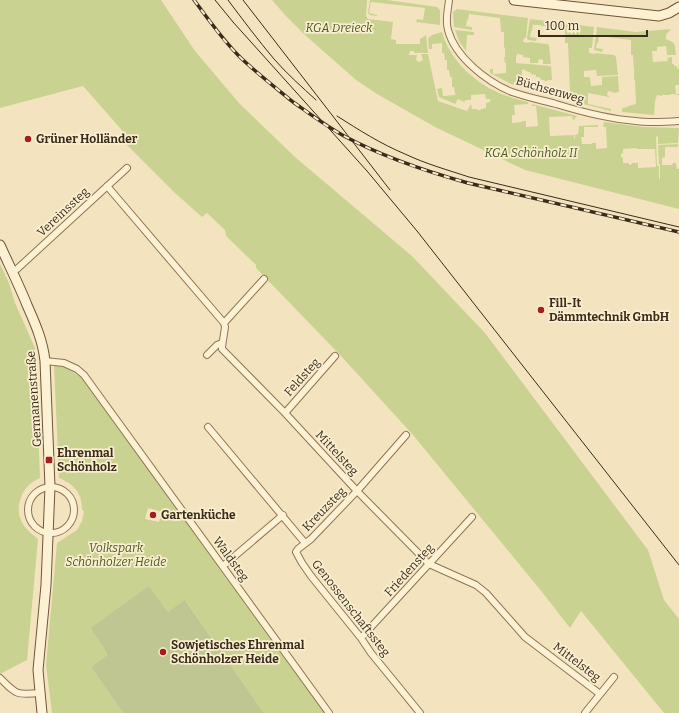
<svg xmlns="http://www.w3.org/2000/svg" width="679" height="713" font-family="Bitter,serif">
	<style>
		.green { fill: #cad291; fill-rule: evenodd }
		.cemetery { fill: #bfc692 }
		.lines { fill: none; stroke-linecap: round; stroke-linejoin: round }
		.street-casing { stroke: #8e7455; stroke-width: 8 }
		.secondary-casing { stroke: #6f5438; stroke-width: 11 }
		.street { stroke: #fdf1d3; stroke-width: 6 }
		.secondary { stroke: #fdf1d3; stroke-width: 9 }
		.tram { stroke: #3b2b1b; stroke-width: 1 }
		.rail-casing { stroke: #3b2b1b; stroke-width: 3.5 }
		.rail { stroke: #f9eecf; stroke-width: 2; stroke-dasharray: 6; stroke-linecap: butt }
		.poi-dot { fill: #a41e1e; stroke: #f9eecf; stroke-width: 1.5 }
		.labels { text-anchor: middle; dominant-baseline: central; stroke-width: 3.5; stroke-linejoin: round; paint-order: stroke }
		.park-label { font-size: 12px; font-style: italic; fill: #4b5a1f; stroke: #f9eecf }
		.street-label { font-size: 12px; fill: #3b2b1b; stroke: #f9eecf }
		.poi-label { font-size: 12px; font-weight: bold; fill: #3b2b1b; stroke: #f9eecf; text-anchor: start }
	</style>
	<rect width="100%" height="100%" fill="#f3e4bf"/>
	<!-- green -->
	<path class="green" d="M0 0H161L195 51 239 103 295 157 412 256 485 333 648 550 664 600 679 619V713H664L581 611 570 628 542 592 413 435 341 356 256 268V265L226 236 225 230 207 213 202 217 175 193 122 140 127 136 83 86 0 108Z
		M272 0H367L366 16 368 19 393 22 391 39 396 40V44H420V39L426 35 428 53H414V51H410L409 55H417L416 60 419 62 423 60 421 54H428L438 101 467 111 471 104 472 109H477V110H481V109L486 108V103L490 102V99H486L485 94 471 95V100H466L464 102 458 99 455 104 439 97 437 89 442 88 443 96 457 95 455 94 454 87H452V77H450L449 70H447V60H445L444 53H442V43L432 44V49H429L428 38 432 35 442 32C450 61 477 85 504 95 512 98 520 100 528 102V104L514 105 515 115H512V123L522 122V121H526V127L538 126 536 106H532V104L577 116 573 121 572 116 549 117 550 136 574 135V138H575V135L578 134 579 126 598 125V127H584V137H581L582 144H592V143H596V149L607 148 606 127H603L604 122 643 127 679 128 678 143 658 144V136L656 137 657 166H659V179H660V164H659L658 145 678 144V147H665V157L662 158V165H672L673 163H676L677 169H679V209L525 170 435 127 377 94 356 80 305 35 285 15ZM637 148V149H655L656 167 638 168V163H632V164L629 165V163H623V158L621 157V154L623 153V149Z
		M370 0H387L437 7 440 10V25L416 22 417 19 423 20 425 8 371 2 369 13 377 15V16L370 15 368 13Z
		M457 9 528 18 526 38H524L523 42 529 43V42L547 44 549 45 551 64H543V60L539 59 538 63H530V58L523 57V55L517 54 516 58V63L551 66 552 80H548L547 81H545L544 80H542L539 77H536V75L531 74 530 72H528L527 71H525V69L522 70V83L547 93V94L511 84 490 73V69H493V74L506 73V63H505L504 58 505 57V48L504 47V32H501L500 18 469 14 468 20H467L466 26 472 27V30L454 27 453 12Z
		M530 19 594 27 592 48H589V53L595 54V53L614 55 616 57 618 75 597 76 596 70 584 71V77H590L591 86 602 85V77L618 76 619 92 613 93V92L608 91 607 95 609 96V97L588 93V104L611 109V111L556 97 562 96V94L570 92 568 43H565V28L548 26H541V25H534L533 24 532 31H531L530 37 537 38 536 41 528 40 527 38Z
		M597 27 635 32 671 29 666 35V39C676 43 675 44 676 55H667L666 46 657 47V51H652L653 62 668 61 667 58 672 57V64H674V66H677V69L679 68V85H675L676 94H679V95L671 94 670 95H662V96L657 95 655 101 654 115 622 112V108L628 107V106L636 104 635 80 634 79V72L635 71H634L633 55H631V40L599 36 598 43H597L596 48 603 49 602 52 594 50Z
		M455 30 474 32V35H467L466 51 459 41Z
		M0 264 9 283 15 303 35 348 40 478C36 480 32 482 29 485 20 493 16 510 21 520 24 528 32 534 38 539L27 660 0 674Z
		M54 365 65 367 84 379 189 523 325 713H264L186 601 168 612 149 587 90 628 105 649H104L107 655 91 667 123 713H52L46 665 57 543 77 530 82 521 84 511 82 510C82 493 75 485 59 478ZM148 508 162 512 159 522 145 519Z"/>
	<!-- cemetery -->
	<path class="cemetery" d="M149 586 168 612 185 600 264 713H123L91 667 107 655 104 649V648L90 628Z"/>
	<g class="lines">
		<defs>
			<path id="street" d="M449 0C448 10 445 20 448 30 455 57 487 82 512 92 526 97 541 100 556 104 582 112 609 119 636 121 650 123 665 122 679 121
				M107 186 224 323 225 327 222 347V349L285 413 357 491 429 564 476 585 486 593 525 637 600 694
				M12 271 17 269 127 168
				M224 323 264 279
				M207 355 217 345 222 343
				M45 361 64 363 77 369 84 375 329 713
				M285 413 335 356
				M208 427 305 543
				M406 435 357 491 311 539 298 549 296 552 302 563 311 576 361 638 371 653 420 713
				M28 510a23 23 0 1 1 46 0a23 23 0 1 1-46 0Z
				M223 566 283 515
				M361 638 472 517
				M0 678C17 695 16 695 40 693
				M585 713 614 677"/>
			<path id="secondary" d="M514 0 659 16 669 13 679 7
				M0 245C9 265 19 285 27 305 35 323 43 341 45 361L50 487 46 585 38 670 42 713"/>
		</defs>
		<!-- street casing -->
		<use href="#street" class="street-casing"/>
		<!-- secondary casing -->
		<use href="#secondary" class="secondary-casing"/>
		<!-- street -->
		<use href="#street" class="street"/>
		<!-- secondary -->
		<use href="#secondary" class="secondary"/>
		<!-- tram -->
		<path class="tram" d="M215 0 233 22 367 171 417 231 679 565
			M228 0C243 20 258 40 274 59 287 74 302 87 316 100
			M243 0 390 190
			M337 116C359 130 381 144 405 154 426 164 448 170 469 177L679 227"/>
		<defs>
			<path id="rail" d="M194 0C209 20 224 42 242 59 258 74 276 88 293 102 310 114 326 126 344 136 383 157 425 171 468 183L679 232"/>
		</defs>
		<!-- rail casing -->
		<use href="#rail" class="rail-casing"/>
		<!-- rail -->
		<use href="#rail" class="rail"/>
	</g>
	<!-- markers -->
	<g class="poi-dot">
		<circle cx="28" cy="139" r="4"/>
		<circle cx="541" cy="310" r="4"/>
		<rect x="45" y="456" width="8" height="8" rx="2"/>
		<circle cx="153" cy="515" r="4"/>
		<circle cx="163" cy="652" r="4"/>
	</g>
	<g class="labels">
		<!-- park labels -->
		<g class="park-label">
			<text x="339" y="28">KGA Dreieck</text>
			<text x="531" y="153">KGA Schönholz II</text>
			<text x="116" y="548">Volkspark<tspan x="116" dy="14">Schönholzer Heide</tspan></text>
		</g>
		<!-- street labels -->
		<g class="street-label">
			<text transform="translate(550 90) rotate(16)">Büchsenweg</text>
			<text transform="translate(63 212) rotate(-43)">Vereinssteg</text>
			<text transform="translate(302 377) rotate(-48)">Feldsteg</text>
			<text transform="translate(34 399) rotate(-94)">Germanenstraße</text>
			<text transform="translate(337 453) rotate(47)">Mittelsteg</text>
			<text transform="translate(324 509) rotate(-46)">Kreuzsteg</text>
			<text transform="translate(231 559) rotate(54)">Waldsteg</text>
			<text transform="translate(409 570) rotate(-48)">Friedensteg</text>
			<text transform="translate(351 608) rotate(52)">Genossenschaftssteg</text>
			<text transform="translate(577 662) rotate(37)">Mittelsteg</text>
		</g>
		<!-- poi labels -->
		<g class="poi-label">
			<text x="36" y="139">Grüner Holländer</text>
			<text x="549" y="303">Fill-It<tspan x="549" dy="14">Dämmtechnik GmbH</tspan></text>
			<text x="57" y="453">Ehrenmal<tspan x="57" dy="14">Schönholz</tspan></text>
			<text x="161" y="515">Gartenküche</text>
			<text x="171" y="645">Sowjetisches Ehrenmal<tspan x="171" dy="14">Schönholzer Heide</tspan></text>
		</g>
	</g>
	<!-- scale -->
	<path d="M539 30v6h108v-6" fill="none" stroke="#3b2b1b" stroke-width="2"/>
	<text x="545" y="30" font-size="12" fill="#3b2b1b" stroke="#f9eecf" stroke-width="3" paint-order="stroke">100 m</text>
</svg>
